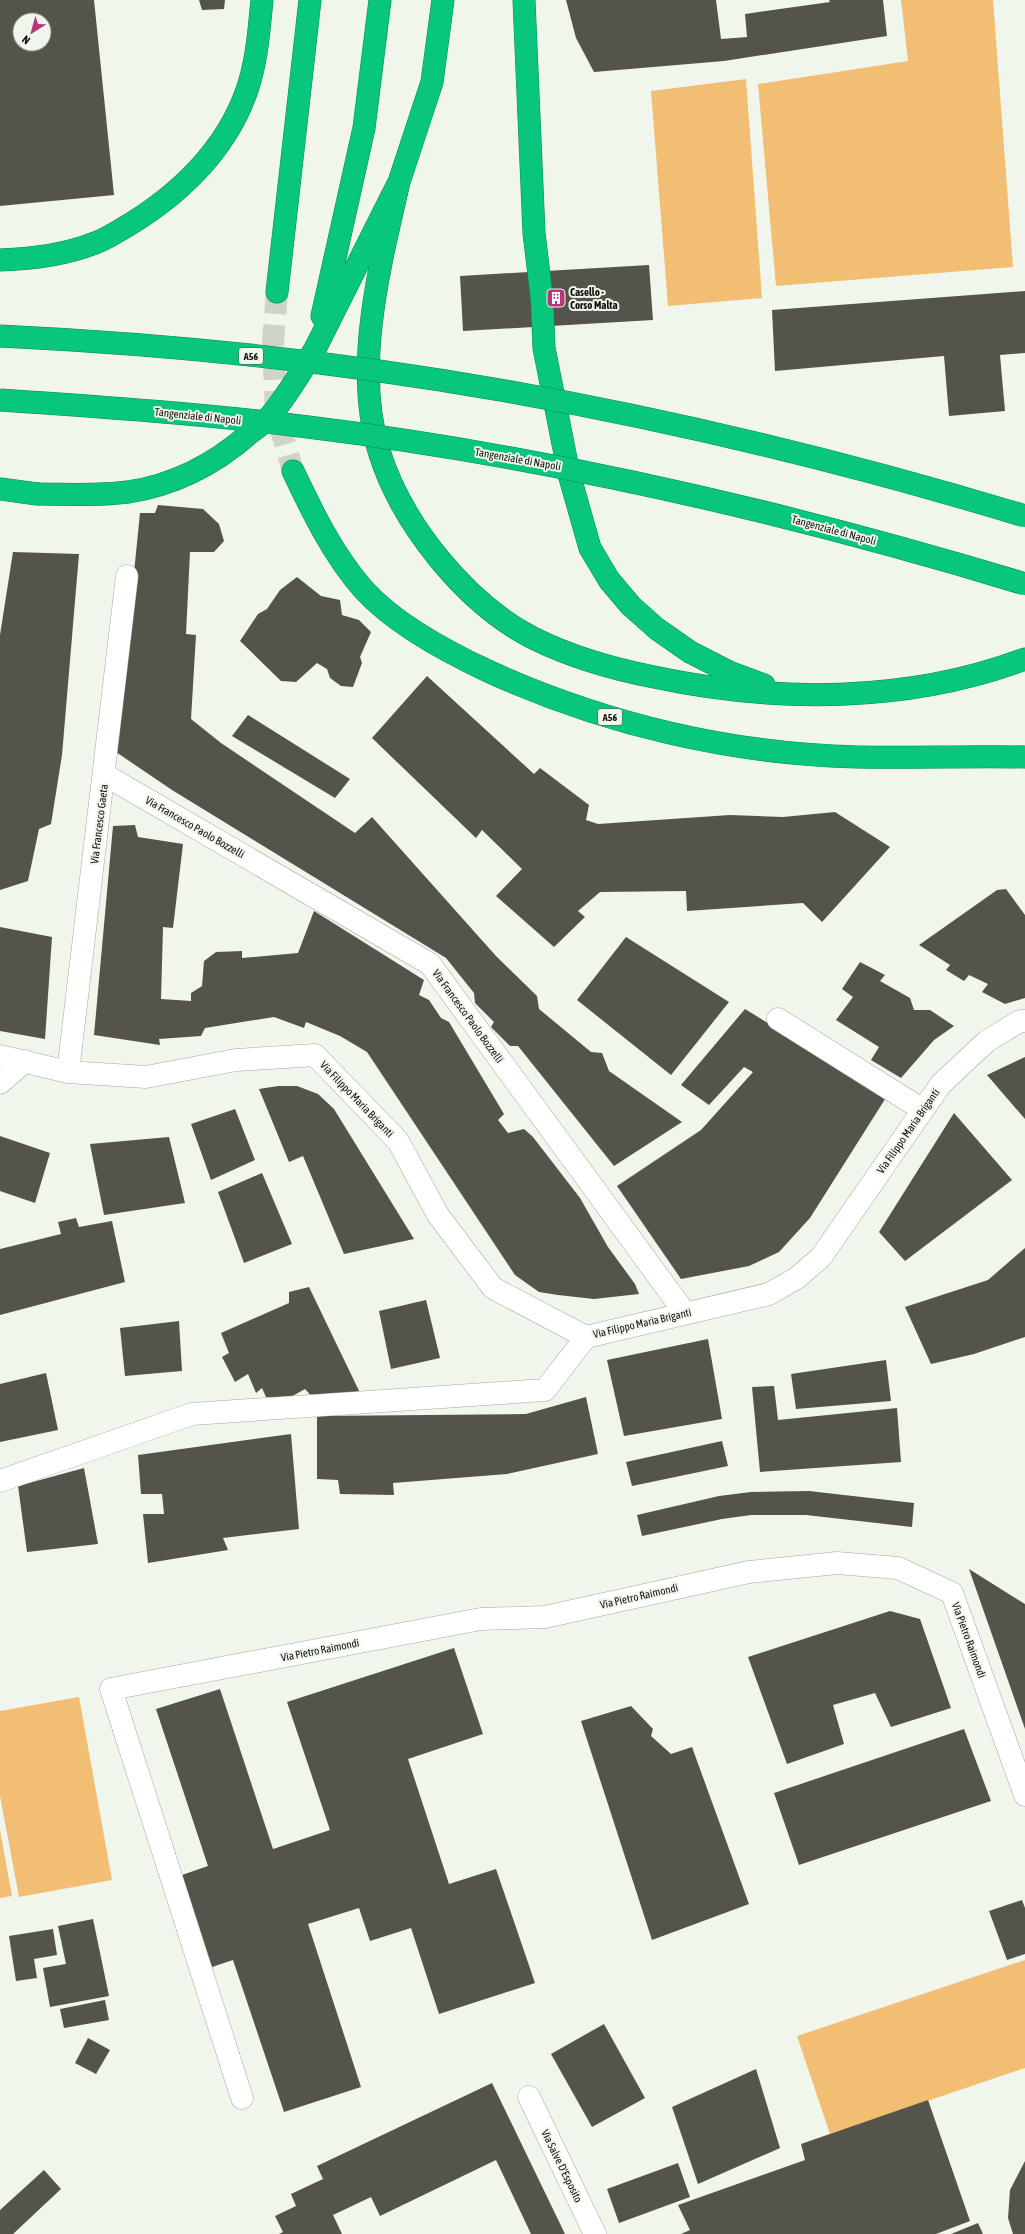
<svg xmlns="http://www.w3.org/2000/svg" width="1025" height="2234" font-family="'Asap Condensed',sans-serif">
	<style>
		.green { fill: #f2be74 }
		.building { fill: #54544a; fill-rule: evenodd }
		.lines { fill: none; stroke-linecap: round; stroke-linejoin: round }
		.highway-tunnel { stroke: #ced4ca; stroke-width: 22; stroke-dasharray: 22 11; stroke-linecap: butt }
		.street-casing { stroke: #a4a9a0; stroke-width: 23 }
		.highway-casing { stroke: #0a8755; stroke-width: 23 }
		.street { stroke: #fff; stroke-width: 22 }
		.highway { stroke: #08c77c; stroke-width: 22 }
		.highway-bridge-casing { stroke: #0a8755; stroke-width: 23; stroke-linecap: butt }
		.highway-bridge { stroke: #08c77c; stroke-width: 22 }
		.labels { text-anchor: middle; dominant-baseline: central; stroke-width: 4; stroke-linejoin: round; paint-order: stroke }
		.shield { fill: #f0f6eb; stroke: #525650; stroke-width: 1 }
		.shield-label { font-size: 10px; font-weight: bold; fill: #0f110d }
		.poi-label { font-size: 11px; font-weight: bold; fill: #0f110d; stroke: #f0f6eb; text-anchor: start }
		.street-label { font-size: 11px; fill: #0f110d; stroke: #f0f6eb }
	</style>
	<rect width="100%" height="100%" fill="#f0f6eb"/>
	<!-- green -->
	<path class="green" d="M901 0H993L1013 267 776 286 758 84 908 61Z
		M746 79 762 298 668 306 651 91Z
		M79 1697 112 1880 19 1897 0 1796V1711Z
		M0 1830 12 1896 0 1898Z
		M1025 1960V2068L830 2134 797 2036Z"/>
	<!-- building -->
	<path class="building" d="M0 0H94L114 195 0 206ZM20 20H44V44H20Z
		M199 0H225L224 9 202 10Z
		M566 0H716L721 39 747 37 745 14 830 2 829 0H883L887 36 724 61 594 72 576 38Z
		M649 265 653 320 463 331 460 276Z
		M1025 291V353L1000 355 1005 411 949 416 944 356 775 371 772 310Z
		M158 505 203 509 219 524 224 541 214 552H190L186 634 196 635 191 719 221 743 355 833 372 817 496 956 537 996 539 1009 591 1052 602 1053 609 1071 682 1122 614 1166 518 1046H510L491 1027 494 1022 475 1003 474 993 446 958 172 790 116 752 140 513H155Z
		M13 552 79 554 62 755 51 824 39 829 28 881 0 890V635Z
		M297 577 321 596 340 600 342 615 359 620 371 632 360 657 362 663 353 687 341 686 330 678 327 669 317 663 296 682 281 681 240 641 258 614 267 609 280 590Z
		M427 676 534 774 540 768 589 805 586 820 598 824 730 815 783 817 835 812 890 847 822 922 803 903 687 911 686 891 600 892 578 911 585 917 554 947 496 896 522 869 482 830 476 838 372 738Z
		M248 715 350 779 335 798 232 736Z
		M135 825 138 837 183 844 173 928 163 927 161 999 191 1001V993L202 986 204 961 216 952 242 951V958L298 953 314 911 424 980 419 995 429 1000 441 1018 449 1022 504 1114 498 1120 508 1133 524 1129 533 1137 580 1198 608 1247 635 1284 639 1294 594 1299 558 1295 539 1292 515 1275 367 1052 340 1036 306 1022 304 1028 274 1017 205 1028 201 1036 159 1039 160 1045 94 1035 113 826Z
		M1006 889 1025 915V998L1005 1004 982 992 988 984 969 975 964 981 946 970 950 965 919 945 997 890Z
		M0 927 52 937 45 1039 0 1031Z
		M626 937 729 1002 671 1075 577 1000Z
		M860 962 885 975 880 981 910 998 914 1010H930L954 1026 934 1040 901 1078 871 1060 879 1047 836 1020 853 997 842 989Z
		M745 1009 887 1096 810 1218 779 1252 749 1266 681 1279 617 1186 701 1130 753 1072 744 1067 709 1105 681 1085Z
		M1025 1057V1119L987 1075Z
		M278 1086H297L318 1094 334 1109 414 1239 344 1254 303 1156 289 1162 259 1089Z
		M235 1109 255 1160 211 1180 191 1124Z
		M954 1113 1012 1180 905 1261 879 1232Z
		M0 1136 50 1153 35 1203 0 1191Z
		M169 1137 185 1203 104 1215 90 1144Z
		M262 1173 292 1244 244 1263 218 1192Z
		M76 1218 79 1227 112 1221 125 1282 0 1315V1249L61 1234 58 1222Z
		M1025 1248V1337L974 1354 931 1364 905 1307 988 1280Z
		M309 1287 362 1397 315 1400 305 1389 289 1398 266 1397 262 1388 256 1393 248 1374 235 1382 222 1357 229 1353 221 1333 289 1303V1292Z
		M426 1300 440 1358 391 1369 379 1311Z
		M179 1321 182 1371 125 1376 120 1328Z
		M708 1339 722 1419 624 1436 607 1360Z
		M886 1360 891 1401 796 1409 791 1374Z
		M46 1373 58 1430 0 1442V1384Z
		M774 1386 778 1420 897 1408 901 1462 760 1472 752 1387Z
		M586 1397 598 1454 507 1474 393 1483 394 1495 340 1494 338 1480 317 1479V1416L526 1414Z
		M291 1434 299 1529 223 1538 228 1550 148 1563 143 1514H164L162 1494H141L138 1455Z
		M722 1441 728 1466 632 1486 626 1462Z
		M84 1468 98 1544 27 1552 18 1486Z
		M809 1491 914 1503 912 1527 806 1515H751L722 1519 642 1536 637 1515 719 1496 751 1492Z
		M969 1569 1025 1604V1729Z
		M890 1611 920 1619 951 1708 891 1727 875 1693 833 1705 844 1744 787 1764 748 1657Z
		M454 1648 483 1734 408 1759 449 1884 496 1869 535 1983 439 2014 411 1928 370 1941 359 1908 308 1924 361 2087 284 2112 233 1960 212 1967 182 1875 208 1866 156 1709 220 1689 273 1849 330 1830 287 1702Z
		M631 1706 653 1729 651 1736 671 1754 692 1747 749 1904 652 1940 581 1721Z
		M964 1729 991 1801 799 1865 774 1793Z
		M1022 1900 1025 1908V1954L1007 1960 989 1911Z
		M93 1919 109 1996 50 2007 43 1968 66 1964 58 1926Z
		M53 1929 57 1955 34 1959 37 1978 16 1981 9 1936Z
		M105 2000 109 2020 64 2028 60 2009Z
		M604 2024 645 2098 592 2127 551 2054Z
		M88 2038 110 2050 96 2074 75 2063Z
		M756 2069 780 2148 698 2184 672 2107Z
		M492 2083 565 2234H531L496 2160 380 2216 371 2197 333 2215 342 2234H279L283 2232 275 2216 296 2206 291 2194 323 2179 317 2166Z
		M928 2100 970 2221 936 2234H681L690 2230 678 2205 805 2160 801 2144Z
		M1025 2161V2234H1013L1008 2218 1010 2190Z
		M678 2163 690 2197 619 2223 607 2189Z
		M44 2170 61 2189 13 2234H0V2210Z
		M978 2223 983 2234H951Z"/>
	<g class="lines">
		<!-- highway-tunnel -->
		<path class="highway-tunnel" d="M277 292 273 342 276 413 293 471"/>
		<defs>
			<path id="street" d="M105 775 430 964 685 1313
				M778 1019 923 1110
				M0 1056 68 1072 146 1077 236 1060 315 1055 398 1141 438 1215 493 1288 586 1337 769 1294 797 1278 821 1257 941 1084 987 1041 1020 1021H1025
				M68 1072 127 576
				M0 1083 25 1061
				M0 1481 192 1414 545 1390 586 1337
				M529 2097 595 2234
				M242 2098 111 1689 481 1619 545 1617 749 1572 837 1563 898 1568 952 1593 1025 1795"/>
			<path id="highway" d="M524 0 534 233 542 300 544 348 569 474 590 548 609 580 631 606 657 629 690 652 729 672 764 685
				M399 182C380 265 353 367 379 451 401 523 465 603 533 638 571 657 613 669 654 677 776 703 908 703 1025 659
				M0 260C32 259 65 255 95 243 104 240 113 234 122 229 177 197 226 151 247 90 257 61 259 30 262 0
				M277 292 310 0
				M322 316 364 128 380 0
				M316 347 399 182 432 82 443 0
				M293 471C313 513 333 555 364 590 395 624 449 653 490 672 605 724 731 754 857 757 913 758 969 756 1025 757
				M0 489 37 494"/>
		</defs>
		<!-- street casing -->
		<use href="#street" class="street-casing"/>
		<!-- highway casing -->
		<use href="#highway" class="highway-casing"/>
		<!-- street -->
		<use href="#street" class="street"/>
		<!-- highway -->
		<use href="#highway" class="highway"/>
		<defs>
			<path id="highway-bridge" d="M0 336C167 344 335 361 500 390 677 421 853 464 1025 516
				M0 400C103 407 206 414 308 427 552 457 791 513 1025 584
				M37 494C67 494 98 496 128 492 175 485 215 464 250 433 257 428 265 422 271 415 288 394 302 371 316 347"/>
		</defs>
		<!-- highway-bridge casing -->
		<use href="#highway-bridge" class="highway-bridge-casing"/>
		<!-- highway-bridge -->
		<use href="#highway-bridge" class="highway-bridge"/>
	</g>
	<!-- icons -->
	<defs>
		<symbol id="building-square" viewBox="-11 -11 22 22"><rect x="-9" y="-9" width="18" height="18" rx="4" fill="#ba367b" stroke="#f0f6eb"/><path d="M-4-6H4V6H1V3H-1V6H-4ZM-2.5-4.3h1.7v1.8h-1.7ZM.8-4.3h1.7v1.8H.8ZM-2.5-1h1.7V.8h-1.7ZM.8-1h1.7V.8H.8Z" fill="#fff"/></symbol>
	</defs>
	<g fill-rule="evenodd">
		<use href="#building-square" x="545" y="287" width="22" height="22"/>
	</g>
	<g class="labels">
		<!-- shield labels -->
		<g class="shield">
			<rect x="239" y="348" width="24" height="16" rx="3"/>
			<rect x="598" y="709" width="24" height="16" rx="3"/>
		</g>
		<g class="shield-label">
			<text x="251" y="356">A56</text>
			<text x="610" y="717">A56</text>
		</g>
		<!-- poi labels -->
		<g class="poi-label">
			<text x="570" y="292">Casello -<tspan x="570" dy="13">Corso Malta</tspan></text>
		</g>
		<!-- street labels -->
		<g class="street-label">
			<text transform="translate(198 416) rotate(6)">Tangenziale di Napoli</text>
			<text transform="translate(518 459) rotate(10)">Tangenziale di Napoli</text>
			<text transform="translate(834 530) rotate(15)">Tangenziale di Napoli</text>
			<text transform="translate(99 824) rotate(-83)">Via Francesco Gaeta</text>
			<text transform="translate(195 827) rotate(30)">Via Francesco Paolo Bozzelli</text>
			<text transform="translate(468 1016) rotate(54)">Via Francesco Paolo Bozzelli</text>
			<text transform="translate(357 1099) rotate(46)">Via Filippo Maria Briganti</text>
			<text transform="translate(908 1131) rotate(-55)">Via Filippo Maria Briganti</text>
			<text transform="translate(642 1323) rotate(-13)">Via Filippo Maria Briganti</text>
			<text transform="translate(639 1596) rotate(-13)">Via Pietro Raimondi</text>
			<text transform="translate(969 1640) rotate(70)">Via Pietro Raimondi</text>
			<text transform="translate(320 1650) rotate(-11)">Via Pietro Raimondi</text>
			<text transform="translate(562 2166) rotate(64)">Via Salve D'Esposito</text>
		</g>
	</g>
	<!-- north arrow -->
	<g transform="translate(32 32) rotate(217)"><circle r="19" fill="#f0f6eb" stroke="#969a92"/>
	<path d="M0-3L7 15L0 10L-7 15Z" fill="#ba367b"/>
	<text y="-6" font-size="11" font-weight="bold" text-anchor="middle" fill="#0f110d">N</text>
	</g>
</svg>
